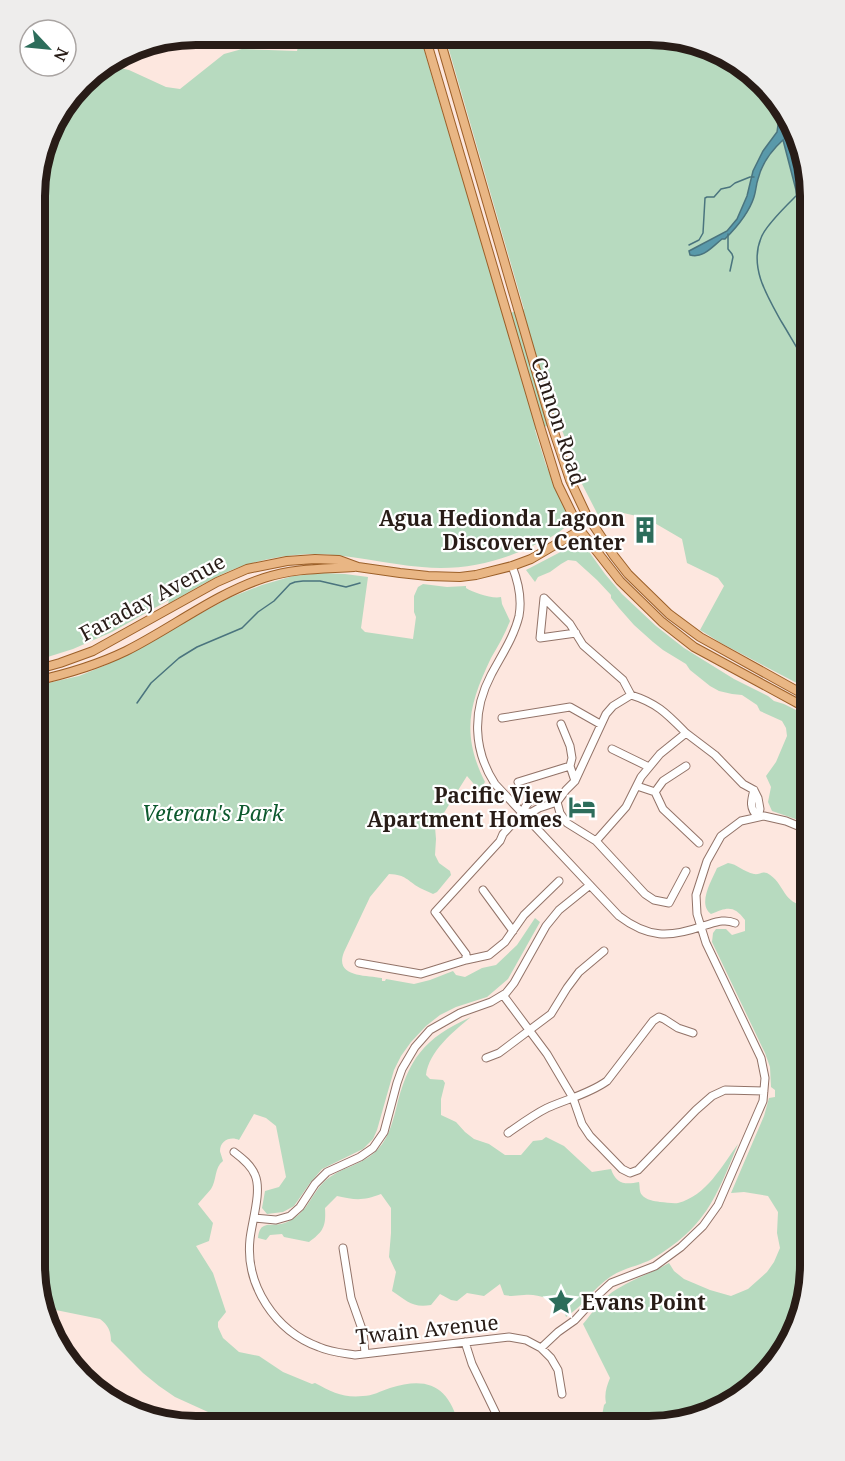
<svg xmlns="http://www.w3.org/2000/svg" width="845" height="1461" font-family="'Noto Serif',serif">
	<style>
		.green { fill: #b7dabf }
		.water { fill: #5999aa; stroke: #4a747e; stroke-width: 1.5 }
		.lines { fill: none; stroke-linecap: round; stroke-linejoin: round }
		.stream { stroke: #4a747e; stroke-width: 1.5 }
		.minor-casing { stroke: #927368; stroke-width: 9 }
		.major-casing { stroke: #9c6029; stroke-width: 10 }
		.minor { stroke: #fff; stroke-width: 7 }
		.major { stroke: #e9b684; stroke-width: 8 }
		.labels { text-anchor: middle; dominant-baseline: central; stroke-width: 4.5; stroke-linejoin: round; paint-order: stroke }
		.street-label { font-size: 21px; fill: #281c17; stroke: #fff }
		.poi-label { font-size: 21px; font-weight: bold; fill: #281c17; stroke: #fff; text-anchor: end }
		.park-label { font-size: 21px; font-style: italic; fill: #0d592e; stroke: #fff }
		.rim { fill: none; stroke: #281c17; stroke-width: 8 }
	</style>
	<rect width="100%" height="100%" fill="#fde7df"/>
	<!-- green -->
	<path class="green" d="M301 35 420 36 503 315 524 309 445 36 680 38 755 74 780 111 777 132 763 151 754 170 747 196 737 219 727 231 702 255 722 239 754 198 759 176 766 160 775 148 784 140 796 190 800 228 810 270V690L721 643 700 630 724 586 718 578 687 563 682 539 646 518 614 511 598 515 582 484 559 422 535 430 546 465 571 522C559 534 544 541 528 548 496 563 458 571 422 567 384 564 347 553 309 554 285 555 259 560 237 568 213 577 191 591 168 604L169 600 112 632 73 649 35 661 36 175 51 124 89 75 106 65 129 70 166 87 180 89 224 54 242 49 297 51Z
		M582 542 605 574 622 594 656 626 684 648 734 679 768 696 774 701 784 704 810 717V824L772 811 768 802 771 787 766 776 776 762 787 736 786 728 782 721 760 711 757 705 742 695 732 694 719 691 710 686 690 670 686 664 663 650 653 642 634 625 619 608 611 598V595L597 580 576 561 568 560 561 564 550 572 538 577 535 582 526 570 572 546Z
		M323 573 345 574 368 577 361 628 365 632 413 639 416 617 414 612V596L418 587 423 584 447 587 466 586V588C474 593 492 599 501 597L502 604 510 621C505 634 498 646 491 658 469 704 461 734 485 782L479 790 467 776 435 827 436 839 435 855 439 863 450 871 451 875 437 892 433 894C429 892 424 890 420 888 406 880 407 875 389 874L370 897 344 952C334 977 365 975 382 978V981H385L386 979 414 984 430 980 453 971 456 975 465 977 482 968 496 965 517 945 535 918 540 922 508 979 487 997 456 1007 440 1015 426 1026 411 1042 401 1056 394 1070 377 1130 373 1139 363 1149 322 1169 310 1183 294 1206 283 1212 267 1214 262 1208 265 1191 279 1187 286 1177 276 1126 266 1118 254 1114 239 1140C231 1136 220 1140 220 1151 220 1152 223 1160 223 1161 214 1168 217 1180 211 1189 207 1194 202 1199 198 1204L213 1223 209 1241 196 1246 213 1273 226 1312 218 1322V1327L223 1338 239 1352 259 1356 283 1372 312 1384 315 1383C332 1392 343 1398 363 1396 372 1396 381 1391 390 1388 428 1376 449 1386 459 1426L215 1425 208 1412 175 1397 159 1386 143 1373 111 1341C111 1331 108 1325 100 1319L41 1307 35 1265V686L79 676 106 665 229 598 262 585 293 576Z
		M728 863C737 864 744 872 754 874 759 875 762 871 767 873 786 883 782 907 810 905V1276L777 1364 701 1418 649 1426H600L604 1405 606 1403C604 1393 607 1386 610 1378L583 1324C593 1312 603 1297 617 1289 633 1279 652 1273 669 1263L674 1271 684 1279 710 1290 731 1296 748 1289 767 1272 774 1262 780 1248 777 1233 778 1212 768 1196 744 1192 731 1193 764 1116 769 1098 775 1097V1090L771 1087 770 1067 765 1053 712 942 713 933 716 929H726L732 935 745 931V920C734 905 727 907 711 914 697 904 712 880 717 868Z
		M471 1017C453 1032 429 1051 426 1075L430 1079 443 1080 445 1083 441 1099V1115L456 1122 465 1132 474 1139 489 1144 505 1155H521L533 1141 542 1140 546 1137 564 1146 592 1172 611 1169C616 1184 625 1185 639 1182 640 1186 639 1192 642 1195 646 1200 654 1201 660 1202 666 1202 673 1204 678 1203 706 1196 722 1166 738 1144 716 1198 705 1228 652 1259 639 1266 623 1268 610 1277 594 1288 583 1306 566 1317L562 1305C551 1300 537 1293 524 1295 516 1295 513 1297 504 1295L500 1284 484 1296 467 1293 457 1301 451 1300 440 1294 431 1305C412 1308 407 1301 392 1291L396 1272 389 1257 391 1233V1208L381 1194C363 1201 355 1200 337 1196L325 1208C326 1226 324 1231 309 1242L284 1237 282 1234 270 1235 266 1240 258 1238C260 1221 268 1226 281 1224 286 1223 290 1221 294 1218 309 1209 313 1191 326 1180 340 1168 359 1166 374 1153 387 1142 392 1125 396 1109 408 1059 424 1038 471 1017Z"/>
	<!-- water -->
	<path class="water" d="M780 111 802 144 810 196V270L800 228 796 190 783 140C772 150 762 163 758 179 756 185 756 191 754 197 749 213 737 227 725 239H722C713 246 703 259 690 255L689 251 727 231 737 219 747 196 753 171 763 151 777 132Z"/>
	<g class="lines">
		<!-- stream -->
		<path class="stream" d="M733 64H734
			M796 196C787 205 765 226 761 238 749 267 767 296 781 321 791 337 799 353 810 368
			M728 234V249L732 254 733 257 730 271
			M689 245 699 240 703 233 705 198 707 197H714L721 189 730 187 735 183 750 177H754
			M137 703 151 683 179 658 197 647 242 628 258 612 274 601 290 584 295 582 303 581H320L346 587 360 583"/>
		<defs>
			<path id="minor" d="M512 566C518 581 522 600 519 616 514 637 501 656 491 675 472 711 473 750 495 784L619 916C648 938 669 938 703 926 714 923 724 918 735 923
				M576 633 540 638 544 598 570 624 583 645 623 680 631 695C657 703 667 714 686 733
				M502 718 570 707 600 724
				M561 724 570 746 572 758 570 766 575 781
				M612 749 649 767
				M518 782 570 766
				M637 786 655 792 663 781 686 766
				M754 790C751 801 749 808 758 817
				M655 792 663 809 699 843
				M557 802C541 794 530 795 522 813L532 812 539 808 557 802 566 790 575 781 606 714 613 706 631 695
				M557 802 560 813 567 823 596 841 645 894 654 900 669 903 686 871
				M596 841 626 807 641 777 660 754 686 733 715 755 743 784 754 790 758 798 760 809 758 817
				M483 890 513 931
				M466 960 489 955 505 942 524 915 559 881
				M359 963 421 974 466 960V954L435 912 500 841 503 834 522 813
				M503 995 547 1054 573 1098 582 1124 590 1136 622 1169 630 1173 638 1170 696 1110 712 1096 725 1090 764 1091
				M486 1058 499 1053 551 1014 567 988 579 972 604 951
				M508 1133C521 1124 533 1115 547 1108 567 1099 589 1094 607 1081L653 1021 659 1017 664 1019 678 1028 693 1033
				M234 1152C242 1158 251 1165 255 1175 262 1191 252 1221 250 1239 245 1285 275 1331 319 1347 330 1352 342 1353 355 1355L509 1337 526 1340 541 1348 551 1358 558 1370 562 1394
				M254 1218 276 1220 290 1216 300 1207 315 1184 327 1172 360 1157 373 1148 384 1132 397 1083 402 1069 415 1047 430 1030 460 1013 491 1002 506 993 514 983 546 926 559 910 590 885
				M343 1248 351 1298 363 1332 365 1353
				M465 1342 472 1364 502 1426
				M541 1348 558 1332 575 1320 598 1295 611 1283 655 1266 681 1247 703 1226 718 1205 763 1101 765 1078 761 1058 706 943 697 914 696 895 707 861 721 836 741 821 764 816 786 821 810 831"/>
			<path id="major" d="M425 36 541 430 558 485 580 530 620 581 662 622 694 647 810 710
				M439 36 552 426 570 480 586 514 614 556 628 574 669 614 700 637 810 698
				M35 670 60 663 93 651 217 582 247 569 287 561 315 559 339 560 358 567 400 573 428 576 460 577 476 575 512 566 531 559 577 532
				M35 681C67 674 97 665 126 651 172 628 215 594 264 578 295 568 322 569 354 567"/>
		</defs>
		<!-- minor casing -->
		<use href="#minor" class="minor-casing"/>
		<!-- major casing -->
		<use href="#major" class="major-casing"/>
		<!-- minor -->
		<use href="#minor" class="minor"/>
		<!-- major -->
		<use href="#major" class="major"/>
	</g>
	<!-- icons -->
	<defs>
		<symbol id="building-bare" viewBox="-9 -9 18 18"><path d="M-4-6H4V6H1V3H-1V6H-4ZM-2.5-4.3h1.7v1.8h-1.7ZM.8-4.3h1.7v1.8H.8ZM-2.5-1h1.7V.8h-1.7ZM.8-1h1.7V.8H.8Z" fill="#2d6d5b" stroke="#fff" stroke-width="2.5" paint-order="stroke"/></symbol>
		<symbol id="hotel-bare" viewBox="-9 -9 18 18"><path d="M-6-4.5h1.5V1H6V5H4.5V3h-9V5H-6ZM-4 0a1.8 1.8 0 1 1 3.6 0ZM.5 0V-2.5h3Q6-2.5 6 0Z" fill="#2d6d5b" stroke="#fff" stroke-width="2.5" paint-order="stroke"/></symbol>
		<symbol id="sight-bare" viewBox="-9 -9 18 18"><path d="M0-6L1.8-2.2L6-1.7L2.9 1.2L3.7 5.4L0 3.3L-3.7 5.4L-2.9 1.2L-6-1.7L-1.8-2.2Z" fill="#2d6d5b" stroke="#fff" stroke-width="2.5" paint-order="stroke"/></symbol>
	</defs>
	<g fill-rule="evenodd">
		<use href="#building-bare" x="626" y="511" width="38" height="38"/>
		<use href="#hotel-bare" x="563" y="788" width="38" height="38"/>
		<use href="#sight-bare" x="542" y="1283" width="38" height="38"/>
	</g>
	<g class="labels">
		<!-- street labels -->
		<g class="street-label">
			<text transform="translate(559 421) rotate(72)">Cannon Road</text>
			<text transform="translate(152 597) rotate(-28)">Faraday Avenue</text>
			<text transform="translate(427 1329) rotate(-6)">Twain Avenue</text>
		</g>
		<!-- poi labels -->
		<g class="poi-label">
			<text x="625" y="518">Agua Hedionda Lagoon<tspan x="625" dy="24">Discovery Center</tspan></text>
			<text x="562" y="795">Pacific View<tspan x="562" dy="24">Apartment Homes</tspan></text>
			<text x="581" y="1302" text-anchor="start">Evans Point</text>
		</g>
		<!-- park labels -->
		<g class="park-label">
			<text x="213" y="813">Veteran's Park</text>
		</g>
	</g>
	<!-- crop -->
	<path d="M0 0H845V1461H0ZM196 45H649A151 151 0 0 1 800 196V1265A151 151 0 0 1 649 1416H196A151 151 0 0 1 45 1265V196A151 151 0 0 1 196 45Z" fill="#eeedec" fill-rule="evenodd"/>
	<path class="rim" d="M196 45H649A151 151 0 0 1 800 196V1265A151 151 0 0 1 649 1416H196A151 151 0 0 1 45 1265V196A151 151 0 0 1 196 45Z"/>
	<!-- north arrow -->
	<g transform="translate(48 48) rotate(116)"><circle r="28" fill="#ffffff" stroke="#a9a4a2" stroke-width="1.5"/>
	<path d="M0-4.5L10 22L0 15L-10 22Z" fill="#2d6d5b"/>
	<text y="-9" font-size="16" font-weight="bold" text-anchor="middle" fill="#281c17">N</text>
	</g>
</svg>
